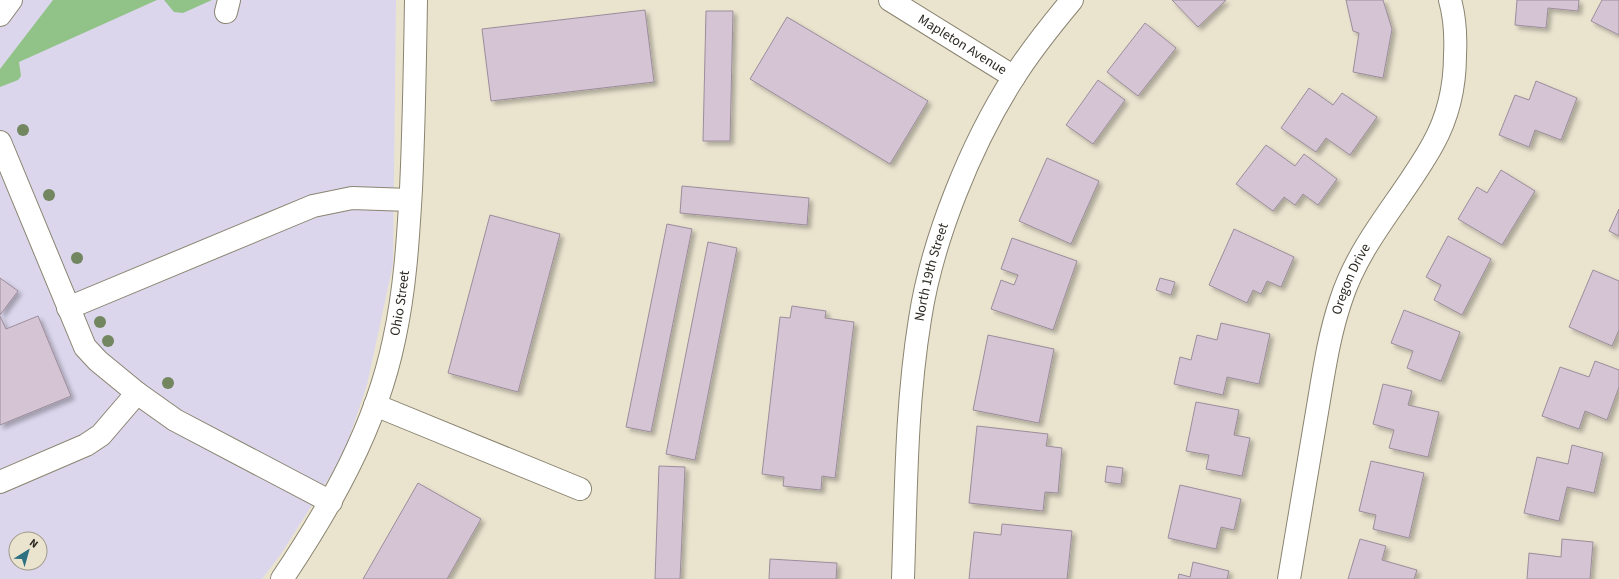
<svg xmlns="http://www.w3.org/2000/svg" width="1619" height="579" font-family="'Source Sans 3',sans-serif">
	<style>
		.commercial { fill: #dbd6ec; fill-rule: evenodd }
		.green { fill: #91c388 }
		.building { fill: #d5c4d4; stroke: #9c8d9b; filter: url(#shadow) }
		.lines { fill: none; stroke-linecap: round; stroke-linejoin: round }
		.minor-casing { stroke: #8a8471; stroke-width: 24 }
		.minor { stroke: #fff; stroke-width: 22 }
		.tree { fill: #728660 }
		.labels { text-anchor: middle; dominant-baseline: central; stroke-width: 4; stroke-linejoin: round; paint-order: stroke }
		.street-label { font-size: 14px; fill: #2e2b24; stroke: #eae4cf }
	</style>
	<defs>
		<filter id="shadow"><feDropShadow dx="3.5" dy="3.5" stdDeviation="2" flood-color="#0004"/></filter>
	</defs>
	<rect width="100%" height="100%" fill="#eae4cf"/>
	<!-- commercial -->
	<path class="commercial" d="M0 0H396L393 264 367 385 343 456 281 554 262 579H0ZM16 539H40V563H16Z"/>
	<!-- green -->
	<path class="green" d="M53 0H157L19 62 21 76 18 80 0 87V69Z
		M164 0H212L183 13 174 12Z"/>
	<!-- building -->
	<path class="building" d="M1172 0H1226L1198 27Z
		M1346 0H1383L1392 29 1383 78 1353 72 1359 33 1353 31Z
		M1517 0H1579L1578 11 1548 8 1546 28 1515 25Z
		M1602 0H1619V35L1591 21Z
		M645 10 654 82 491 101 482 29Z
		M706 11H733L730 141H703Z
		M787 17 928 101 890 164 750 79Z
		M1145 23 1176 48 1138 96 1107 72Z
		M1098 80 1125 100 1093 144 1066 125Z
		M1536 81 1577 98 1561 140 1535 130 1529 147 1499 135 1515 95 1529 100Z
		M1309 88 1333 105 1342 93 1377 117 1350 155 1326 138 1316 152 1281 128Z
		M1266 145 1295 166 1304 154 1337 179 1318 205 1303 194 1295 205 1284 197 1273 211 1236 184Z
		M1047 158 1099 181 1071 244 1019 221Z
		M1501 170 1535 191 1502 245 1458 219 1477 187 1487 193Z
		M682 186 809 198 807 225 680 213Z
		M1619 209V236L1609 231Z
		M490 215 560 234 518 392 448 373Z
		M667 224 692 229 651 432 626 427Z
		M1234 229 1294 257 1281 287 1267 281 1261 294 1253 290 1247 303 1209 285Z
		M1448 236 1491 259 1462 315 1434 300 1441 285 1426 277Z
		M1012 238 1077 261 1053 330 991 309 1001 280 1014 285 1018 275 1001 269Z
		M708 242 737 248 695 460 666 454Z
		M1593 270 1619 281V330L1612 346 1569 327Z
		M0 278 18 291 0 315Z
		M1160 278 1175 282 1171 295 1156 290Z
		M792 306 826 311 825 318 854 322 835 478 822 476 821 490 783 486 784 477 762 474 780 317 790 318Z
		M1404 310 1460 332 1441 381 1407 368 1413 351 1391 343Z
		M0 316 6 329 38 316 71 396 0 425Z
		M1221 323 1270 334 1259 384 1227 377 1223 395 1174 384 1180 357 1191 360 1197 335 1217 340Z
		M988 335 1054 349 1039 423 973 410Z
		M1595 361 1619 370V387L1607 420 1585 411 1579 429 1542 416 1560 367 1589 377Z
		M1383 384 1412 391 1408 405 1439 412 1428 457 1389 448 1394 430 1373 424Z
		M1196 402 1239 410 1234 435 1250 438 1242 476 1206 469 1209 455 1186 451Z
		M977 426 1048 434 1046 446 1062 448 1058 493 1045 492 1043 511 969 503Z
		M1572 445 1603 453 1594 493 1567 487 1559 521 1524 513 1537 457 1568 464Z
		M1371 461 1424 473 1409 538 1373 529 1376 515 1359 511Z
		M659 466 685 467 680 579H655Z
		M1107 466 1123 468 1121 484 1105 482Z
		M418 483 481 519 447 579H363Z
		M1180 485 1241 499 1234 530 1221 527 1216 549 1168 538Z
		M1002 524 1072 531 1067 579H969L974 532 1001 535Z
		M1360 539 1386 546 1382 560 1417 570 1414 579H1348Z
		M1562 539 1593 542 1590 579H1527L1529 553 1561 557Z
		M770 559 837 563 836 579H769Z
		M1193 562 1229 571 1227 579H1178L1179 574 1190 577Z"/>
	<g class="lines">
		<defs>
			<g id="minor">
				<path id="s1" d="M890 0 1014 77"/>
				<path d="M226 12 229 0"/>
				<path d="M0 15 11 0"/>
				<path d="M0 142 85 347 98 361 137 393"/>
				<path d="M68 308 313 206 352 198 410 200"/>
				<path d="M375 405 580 489"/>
				<path d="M0 482 86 445 101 435 137 393 175 420 331 502"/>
				<path id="s2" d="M282 579C331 506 376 427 394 340 405 290 408 240 411 189 414 126 415 63 416 0"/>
				<path id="s3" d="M903 579C906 492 906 405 920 319 932 240 971 144 1014 77 1031 50 1052 24 1072 0"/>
				<path id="s4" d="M1289 579C1298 525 1307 471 1316 418 1323 378 1328 338 1341 300 1360 241 1404 197 1433 144 1448 117 1455 85 1455 55 1456 36 1455 18 1450 0"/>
			</g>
		</defs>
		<!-- minor casing -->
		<use href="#minor" class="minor-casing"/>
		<!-- minor -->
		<use href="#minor" class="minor"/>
	</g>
	<!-- trees -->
	<g class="tree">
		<circle cx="23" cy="130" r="6"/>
		<circle cx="49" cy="195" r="6"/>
		<circle cx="77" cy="258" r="6"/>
		<circle cx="100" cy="322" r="6"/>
		<circle cx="108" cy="341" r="6"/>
		<circle cx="168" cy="383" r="6"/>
	</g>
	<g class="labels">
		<!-- street labels -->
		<g class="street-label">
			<text stroke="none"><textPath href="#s1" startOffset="85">Mapleton Avenue</textPath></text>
			<text stroke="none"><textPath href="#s3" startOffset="309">North 19th Street</textPath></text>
			<text stroke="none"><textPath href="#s4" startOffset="307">Oregon Drive</textPath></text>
			<text stroke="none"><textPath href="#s2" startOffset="303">Ohio Street</textPath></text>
		</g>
	</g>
	<!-- north arrow -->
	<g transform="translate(28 551) rotate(37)"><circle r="19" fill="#eae4cf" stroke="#9f9a8b"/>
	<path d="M0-3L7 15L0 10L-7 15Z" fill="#2c7081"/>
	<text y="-6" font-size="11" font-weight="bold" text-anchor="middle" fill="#2e2b24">N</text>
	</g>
</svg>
